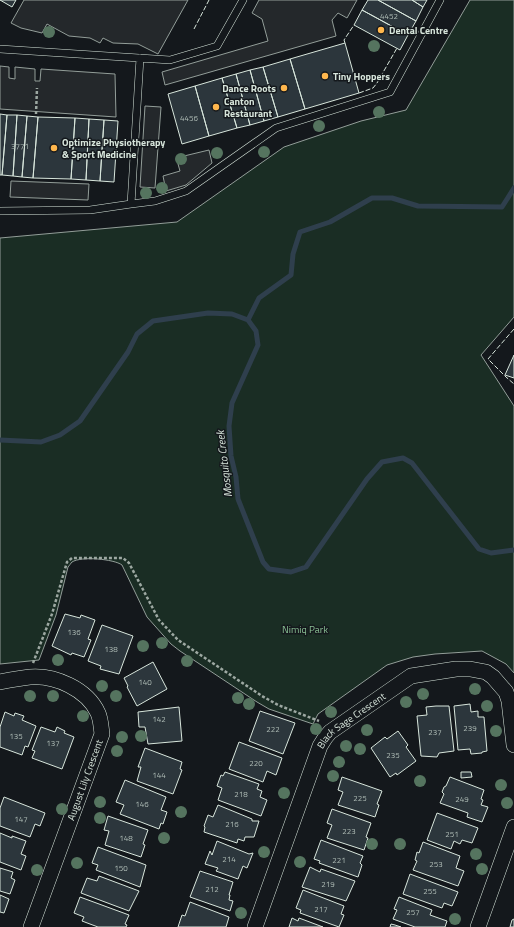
<svg xmlns="http://www.w3.org/2000/svg" width="514" height="927" font-family="'Titillium Web',sans-serif">
	<style>
		.green { fill: #1a2d24; stroke: #939e99 }
		.parking { fill: #24282b; stroke: #939e99 }
		.lines { fill: none; stroke-linecap: round; stroke-linejoin: round }
		.stream { stroke: #2f3f4d; stroke-width: 5 }
		.building { fill: #2c363c; stroke: #d8e6dc }
		.lane-casing { stroke: #d8e6dc; stroke-width: 8 }
		.street-casing { stroke: #d8e6dc; stroke-width: 16 }
		.path { stroke: #9da8a2; stroke-width: 2.5; stroke-dasharray: 3 2; stroke-linecap: butt }
		.lane { stroke: #14181c; stroke-width: 7 }
		.street { stroke: #14181c; stroke-width: 15 }
		.fence { stroke: #d8e6dc; stroke-width: 1; stroke-dasharray: 5 2; stroke-linecap: butt }
		.tree { fill: #55745f }
		.poi-dot { fill: #ffb74d; stroke: #14181c; stroke-width: 1.5 }
		.labels { text-anchor: middle; dominant-baseline: central; stroke-width: 3; stroke-linejoin: round; paint-order: stroke }
		.number-label { font-size: 8px; fill: #adbab4 }
		.poi-label { font-size: 10px; font-weight: bold; fill: #d8e6dc; stroke: #14181c; text-anchor: start }
		.park-label { font-size: 10px; fill: #8ac095; stroke: #14181c }
		.street-label { font-size: 10px; fill: #d8e6dc; stroke: #14181c }
		.water-label { font-size: 11px; font-style: italic; fill: #d8e6dc; stroke: #14181c }
	</style>
	<rect width="100%" height="100%" fill="#14181c"/>
	<!-- green -->
	<path class="green" d="M470 0H514V317L481 355 514 406V673L506 664 482 651 435 654 413 657 387 665 318 714 313 724 269 709 257 702 180 651 171 644 147 617 122 565C114 559 81 556 72 562 71 563 69 566 68 567L56 615 39 660 0 664V238L177 222 284 147 361 121 406 110Z"/>
	<!-- parking -->
	<path class="parking" d="M24 0H188L158 54 138 44 113 43 103 38 100 43 90 38 69 36 47 24 42 33 21 28 11 23Z
		M259 0H357L347 18 338 13 332 20 336 36 165 85 162 72 268 41 262 19 252 13Z
		M0 66 9 67V78L15 79V67L35 69V81H40L41 69 115 74 116 117 0 109Z
		M145 106 161 107 155 188 140 187Z
		M209 150 212 163 186 185 166 191 163 176 180 171 178 164 185 161 184 156Z
		M11 181 89 184 88 200 10 197Z"/>
	<g class="lines">
		<!-- stream -->
		<path class="stream" d="M248 320 259 298 291 275 293 254 300 232 330 222 372 198H392L418 206 502 207 514 188
			M0 440 41 442 60 435 80 421 128 352 137 334 153 321 208 313 232 314 248 320 256 331 258 345 232 403 229 426 231 456 236 477 238 499 263 562 269 569 291 572 306 567 367 479 382 462 403 458 412 463 479 549 491 553 514 550"/>
	</g>
	<!-- building -->
	<path class="building" d="M0 0H16L12 7Z
		M368 0H378L416 21 408 35 362 10Z
		M378 0H412L423 7 416 21Z
		M412 0H427L423 7Z
		M362 10 408 35 400 50 354 25Z
		M345 43 359 93 305 109 290 59Z
		M290 59 305 109 278 117 263 67Z
		M263 67 278 117 264 121 250 70Z
		M250 70 264 121 250 125 236 74Z
		M236 74 250 125 237 128 222 78Z
		M222 78 237 128 209 136 195 86Z
		M195 86 209 136 182 144 168 94Z
		M0 114 7 115 2 175H0Z
		M7 115H17L13 176 2 175Z
		M17 115 27 116 22 177 13 176Z
		M27 116 38 117 33 178 22 177Z
		M38 117 75 118 71 179 33 178Z
		M75 118 89 119 86 180 71 179Z
		M89 119 104 120 100 181 86 180Z
		M104 120 118 121 114 182 100 181Z
		M514 355V378L505 375Z
		M65 614 80 618 81 615 95 620 88 639 91 640 84 657 72 653 71 655 52 646Z
		M102 625 133 636 119 674 100 669 101 666 88 661Z
		M153 662 167 689 137 706 127 687 128 686 124 678Z
		M470 704 471 712 478 711V717H484L487 751 482 752V753L471 754 470 749 458 750 454 706Z
		M436 706H449L454 751 439 753 437 757 421 756 417 716 427 715 426 707Z
		M179 707 182 741 148 744 145 727H139L138 712Z
		M260 711 295 723 283 754 249 741Z
		M5 712 14 716 15 713 24 716 22 720 36 726 28 747 25 746 22 755 0 747V727Z
		M41 727 55 732 57 727 65 731 64 733 74 737 62 769 32 758 35 751 32 750Z
		M398 731 408 745 406 747 416 761 397 775 396 773 390 777 371 748 385 737 387 739Z
		M239 742 282 758 276 775 267 771 263 782 229 769Z
		M145 748 182 762 180 769 182 770 173 794 137 781 141 767H138Z
		M225 772 259 784 257 789 262 791 260 797 267 800 261 816 218 800 222 788 217 786 221 775 223 776Z
		M461 772H471L472 777 461 778Z
		M342 777 382 791 377 804 379 805 375 817 338 805 343 792 338 790Z
		M450 777 484 790 481 799 483 800 481 805 488 807 482 822 467 817 468 813 440 803 444 794 442 792 444 787 446 786Z
		M125 780 166 797 161 810 167 812 163 824 161 823 159 829 120 814 124 805 116 802Z
		M4 797 45 813 40 826 35 824 30 837 0 826V808Z
		M218 805 252 819V821H259L254 837H245L244 841 238 839 237 843 204 832 205 827 204 826 208 815 213 817Z
		M332 809 371 823 366 837 368 838 364 850 327 838 332 825 327 823Z
		M437 813 478 828 472 843 462 840 460 844 454 841 451 849 427 840Z
		M108 816 148 830 143 844 145 845 141 857 105 845 109 831 104 830Z
		M0 833 12 838V836L26 841 21 854 26 856 21 870 0 862Z
		M321 840 363 856 360 863 362 865 358 877 319 863 320 861 314 859Z
		M217 841 249 854 253 853 247 868 243 866 238 879 216 871 218 868 205 864 210 851 212 855Z
		M423 842 460 856 456 868 464 871 458 886 413 870 417 861 415 860 417 852 419 853Z
		M98 847 146 865 140 887 96 870 98 865 92 863Z
		M310 867 320 872 321 869 355 881 346 901 302 887Z
		M0 868 13 872 11 878 15 880 10 894 0 891Z
		M200 871 233 882 229 895H230L229 900 233 901 230 911 190 897Z
		M410 874 458 892 452 906 444 903 442 908 403 894Z
		M99 876 139 891 129 911 81 893 87 878 97 881Z
		M303 890 344 906 341 914 344 915 339 927 300 913 301 910 296 908Z
		M0 895 9 899 4 913 0 912Z
		M80 897 129 915 125 924 127 925 126 927H98L82 921 84 917 74 913Z
		M399 897 432 910 430 915 447 921 445 927H415L393 919 397 910 394 909Z
		M190 902 229 917 226 927H178L182 915 185 916Z
		M292 918 298 921 299 918 323 927H289Z
		M514 919V927H510L512 920Z
		M391 924 395 925 401 927H390Z"/>
	<g class="lines">
		<defs>
			<path id="lane" d="M0 49 170 60 217 46 243 0
				M131 204 155 201 186 191 276 128 390 92 440 0
				M0 211 90 210 131 204 140 58"/>
			<g id="street">
				<path d="M0 682C10 680 20 678 30 677 55 675 87 689 98 713 101 720 101 727 102 734L31 927"/>
				<path id="s1" d="M255 927 320 746 325 738 330 732 411 676 456 669H470L486 672 493 677 506 692 509 701 514 745"/>
				<path d="M478 927 514 827"/>
			</g>
		</defs>
		<!-- lane casing -->
		<use href="#lane" class="lane-casing"/>
		<!-- street casing -->
		<use href="#street" class="street-casing"/>
		<!-- path -->
		<path class="path" d="M36 114 37 88
			M33 663 52 614 67 562 72 558H123L129 563 159 620 178 640 262 696 278 705 319 721"/>
		<!-- lane -->
		<use href="#lane" class="lane"/>
		<!-- street -->
		<use href="#street" class="street"/>
		<!-- fence -->
		<path class="fence" d="M194 29 209 0
			M345 43 344 40 354 25
			M359 93 373 88 377 83 397 48
			M514 329 488 359 506 377 514 384"/>
	</g>
	<!-- trees -->
	<g class="tree">
		<circle cx="49" cy="32" r="6"/>
		<circle cx="374" cy="46" r="6"/>
		<circle cx="379" cy="112" r="6"/>
		<circle cx="319" cy="126" r="6"/>
		<circle cx="264" cy="152" r="6"/>
		<circle cx="217" cy="153" r="6"/>
		<circle cx="181" cy="159" r="6"/>
		<circle cx="162" cy="188" r="6"/>
		<circle cx="146" cy="193" r="6"/>
		<circle cx="162" cy="643" r="6"/>
		<circle cx="143" cy="646" r="6"/>
		<circle cx="58" cy="660" r="6"/>
		<circle cx="187" cy="661" r="6"/>
		<circle cx="102" cy="686" r="6"/>
		<circle cx="475" cy="689" r="6"/>
		<circle cx="423" cy="694" r="6"/>
		<circle cx="30" cy="696" r="6"/>
		<circle cx="53" cy="696" r="6"/>
		<circle cx="116" cy="696" r="6"/>
		<circle cx="238" cy="698" r="6"/>
		<circle cx="406" cy="702" r="6"/>
		<circle cx="249" cy="704" r="6"/>
		<circle cx="487" cy="706" r="6"/>
		<circle cx="331" cy="712" r="6"/>
		<circle cx="83" cy="716" r="6"/>
		<circle cx="316" cy="729" r="6"/>
		<circle cx="367" cy="730" r="6"/>
		<circle cx="496" cy="731" r="6"/>
		<circle cx="141" cy="736" r="6"/>
		<circle cx="122" cy="737" r="6"/>
		<circle cx="346" cy="746" r="6"/>
		<circle cx="360" cy="749" r="6"/>
		<circle cx="117" cy="751" r="6"/>
		<circle cx="339" cy="762" r="6"/>
		<circle cx="333" cy="776" r="6"/>
		<circle cx="420" cy="781" r="6"/>
		<circle cx="501" cy="785" r="6"/>
		<circle cx="284" cy="793" r="6"/>
		<circle cx="100" cy="802" r="6"/>
		<circle cx="507" cy="803" r="6"/>
		<circle cx="62" cy="809" r="6"/>
		<circle cx="181" cy="812" r="6"/>
		<circle cx="100" cy="818" r="6"/>
		<circle cx="164" cy="838" r="6"/>
		<circle cx="372" cy="844" r="6"/>
		<circle cx="400" cy="844" r="6"/>
		<circle cx="264" cy="852" r="6"/>
		<circle cx="476" cy="854" r="6"/>
		<circle cx="300" cy="862" r="6"/>
		<circle cx="77" cy="863" r="6"/>
		<circle cx="482" cy="869" r="6"/>
		<circle cx="37" cy="870" r="6"/>
		<circle cx="241" cy="913" r="6"/>
		<circle cx="455" cy="919" r="6"/>
	</g>
	<!-- markers -->
	<g class="poi-dot">
		<circle cx="381" cy="30" r="4"/>
		<circle cx="325" cy="76" r="4"/>
		<circle cx="284" cy="88" r="4"/>
		<circle cx="216" cy="107" r="4"/>
		<circle cx="54" cy="148" r="4"/>
	</g>
	<g class="labels">
		<!-- number labels -->
		<g class="number-label">
			<text x="389" y="16">4452</text>
			<text x="189" y="118">4456</text>
			<text x="20" y="146">3771</text>
			<text x="74" y="632">136</text>
			<text x="111" y="649">138</text>
			<text x="145" y="682">140</text>
			<text x="159" y="719">142</text>
			<text x="470" y="728">239</text>
			<text x="273" y="729">222</text>
			<text x="435" y="732">237</text>
			<text x="16" y="736">135</text>
			<text x="53" y="743">137</text>
			<text x="393" y="755">235</text>
			<text x="256" y="763">220</text>
			<text x="159" y="775">144</text>
			<text x="241" y="794">218</text>
			<text x="360" y="798">225</text>
			<text x="462" y="799">249</text>
			<text x="142" y="804">146</text>
			<text x="21" y="819">147</text>
			<text x="232" y="824">216</text>
			<text x="349" y="831">223</text>
			<text x="452" y="834">251</text>
			<text x="126" y="838">148</text>
			<text x="229" y="859">214</text>
			<text x="339" y="860">221</text>
			<text x="436" y="864">253</text>
			<text x="121" y="868">150</text>
			<text x="328" y="884">219</text>
			<text x="212" y="889">212</text>
			<text x="430" y="891">255</text>
			<text x="321" y="909">217</text>
			<text x="413" y="912">257</text>
		</g>
		<!-- poi labels -->
		<g class="poi-label">
			<text x="389" y="30">Dental Centre</text>
			<text x="333" y="76">Tiny Hoppers</text>
			<text x="276" y="88" text-anchor="end">Dance Roots</text>
			<text x="224" y="101">Canton<tspan x="224" dy="12">Restaurant</tspan></text>
			<text x="62" y="142">Optimize Physiotherapy<tspan x="62" dy="12">&amp; Sport Medicine</tspan></text>
		</g>
		<!-- park labels -->
		<g class="park-label">
			<text x="305" y="629">Nimiq Park</text>
		</g>
		<!-- street labels -->
		<g class="street-label">
			<text stroke="none"><textPath href="#s1" startOffset="233">Black Sage Crescent</textPath></text>
			<text transform="translate(85 780) rotate(-70)">August Lily Crescent</text>
		</g>
		<!-- water labels -->
		<g class="water-label">
			<text transform="translate(224 464) rotate(-97)">Mosquito Creek</text>
		</g>
	</g>
</svg>
